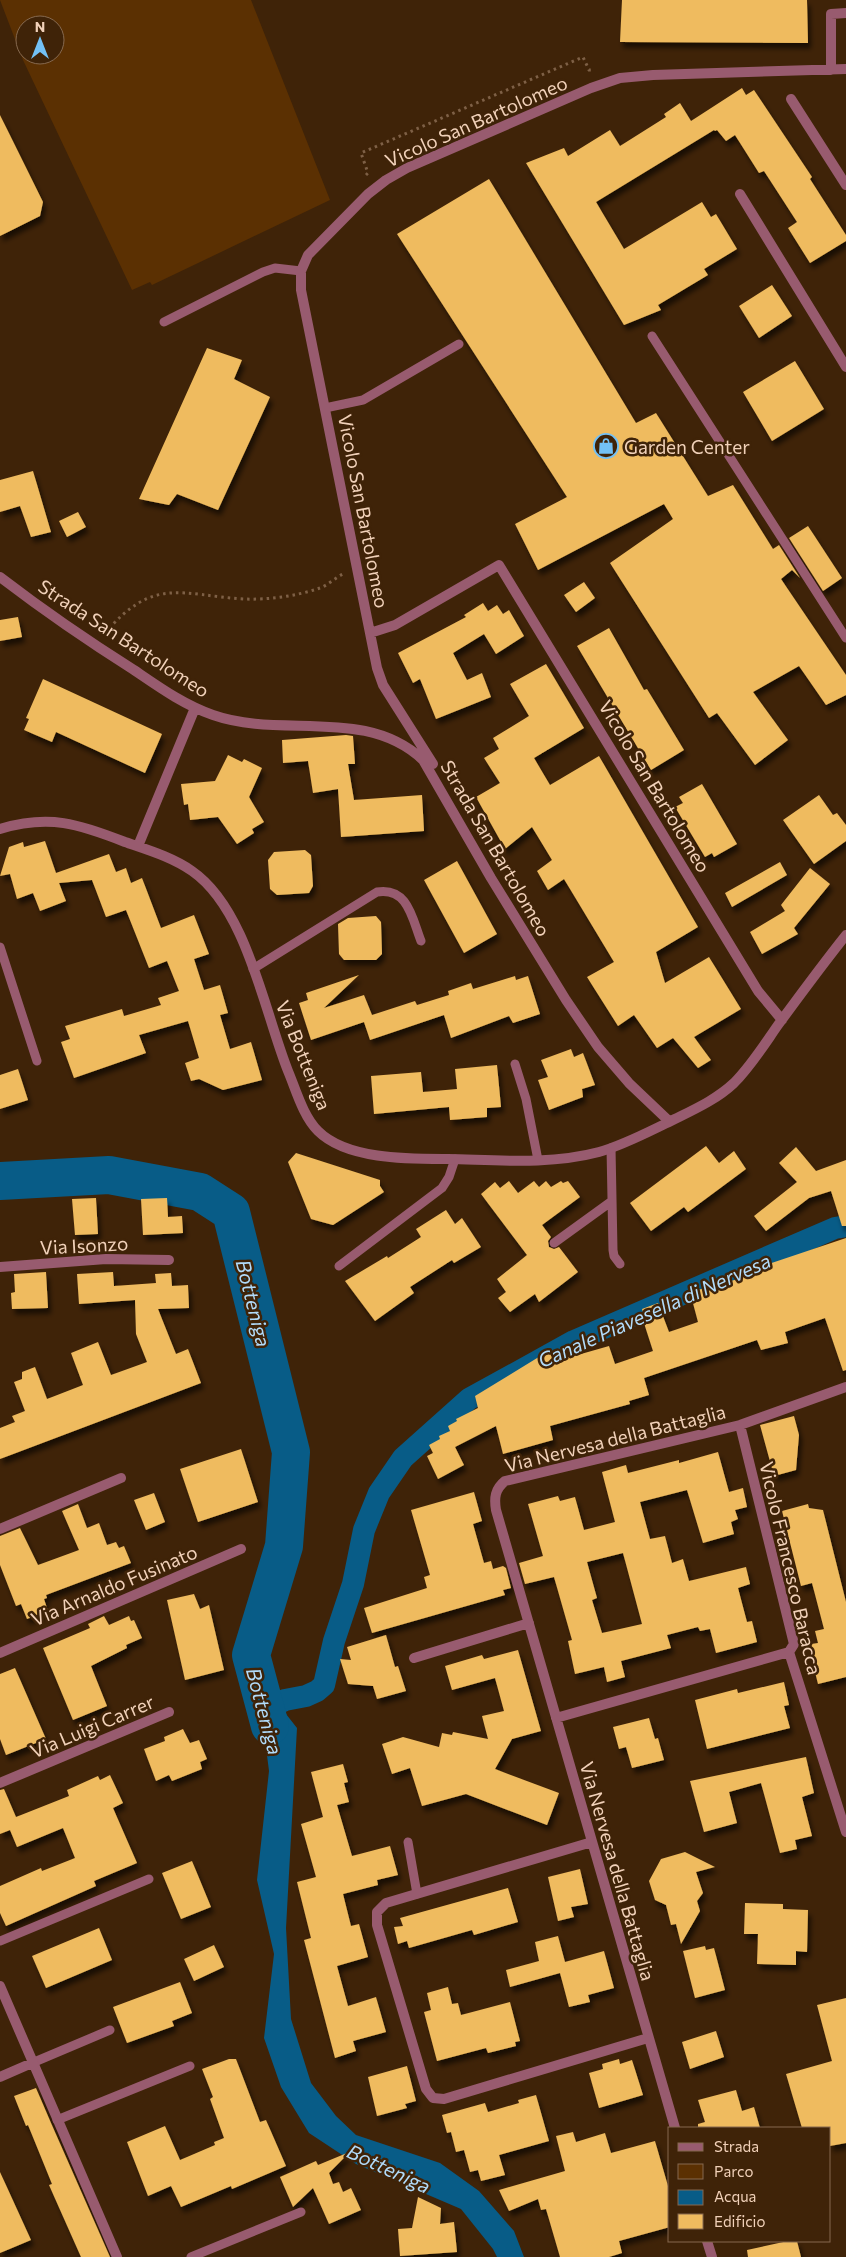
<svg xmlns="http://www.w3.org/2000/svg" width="846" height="2257" font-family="Commissioner,sans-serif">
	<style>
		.green { fill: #5b3002; fill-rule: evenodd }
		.water { fill: #085c87 }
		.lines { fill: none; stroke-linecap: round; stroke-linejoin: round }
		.canal { stroke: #085c87; stroke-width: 22 }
		.river { stroke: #085c87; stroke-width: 38 }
		.building { fill: #efbb5f; fill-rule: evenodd; filter: url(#shadow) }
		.path { stroke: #7e6046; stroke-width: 3; stroke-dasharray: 2.5 4; stroke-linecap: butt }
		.lane { stroke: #985b6f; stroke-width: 9 }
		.street { stroke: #985b6f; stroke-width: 10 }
		.labels { text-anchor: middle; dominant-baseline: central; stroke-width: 5; stroke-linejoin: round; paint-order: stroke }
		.street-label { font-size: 19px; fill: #f1d1b9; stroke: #3f2308 }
		.poi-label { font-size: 19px; fill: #f1d1b9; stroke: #3f2308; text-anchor: start }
		.water-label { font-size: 20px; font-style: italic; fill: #b1dbfa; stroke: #3f2308 }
	</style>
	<defs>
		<filter id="shadow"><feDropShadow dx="3" dy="5.5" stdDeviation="2.5" flood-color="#0009"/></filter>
	</defs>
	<rect width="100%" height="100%" fill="#3f2308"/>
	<!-- green -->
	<path class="green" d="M0 0H251L330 200 152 285 150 282 132 290 23 60ZM25 25H55V55H25Z"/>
	<!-- water -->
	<path class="water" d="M257 1677 297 1728 286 1928 291 2019 311 2083 336 2116 356 2135 440 2163 479 2191 514 2231 524 2257H497L493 2249 461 2209 356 2164 309 2133 281 2087 264 2038 274 1954 257 1880 269 1771Z"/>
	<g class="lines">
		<!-- canal -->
		<path class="canal" d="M266 1709 285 1700 306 1696 317 1691 324 1685 334 1641 353 1584 364 1530 379 1493 403 1458 469 1399 574 1341 835 1228 846 1226"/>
		<!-- river -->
		<path class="river" d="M0 1181 109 1175 200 1192 231 1212 291 1452 284 1546 251 1655 270 1726"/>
	</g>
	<!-- building -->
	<path class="building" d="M622 0H807L808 43 620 42Z
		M742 88 746 95 754 90 812 177 810 179 846 235V241L810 263 788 228 797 222 764 171 759 173 735 135 726 141 717 130 715 131 714 130 596 202 624 249 702 202 711 217 716 214 737 249 704 269 708 275 658 305 661 310 624 325 526 163 564 148 568 156 610 130 620 146 666 117 664 114 680 103 691 121Z
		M0 115 43 202 40 216 0 236Z
		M489 179 636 423 656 413 708 496 733 485 773 549 779 545 800 578 792 570 781 579 846 675V695L826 705 799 666 753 692 788 740 755 765 717 713 709 718 610 563 673 519 664 504 538 570 515 524 567 497 397 234Z
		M772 285 792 316 759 338 739 306Z
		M207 348 242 360 234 379 270 397 218 510 177 494 169 505 139 499Z
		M795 361 824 409 772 441 743 392Z
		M33 471 51 532 31 537 20 506 0 512V480Z
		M78 512 86 527 67 537 59 521Z
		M808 526 842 578 823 591 789 538Z
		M584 582 595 598 576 612 564 595Z
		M483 603 488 611 497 605 503 614 509 610 524 636 496 654 484 634 453 653 467 680 482 673 491 697 436 719 420 679 413 683 398 653 466 617 464 615Z
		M18 617 22 637 0 641V620Z
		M609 628 644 690 647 689 684 750 651 770 577 646Z
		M546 664 584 728 534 758 550 785 599 756 698 927 656 952 665 983 709 957 741 1009 694 1037 711 1060 698 1068 673 1038 657 1048 634 1015 618 1026 587 977 614 962 564 879 548 890 537 871 552 860 532 827 505 849 476 797 500 783 484 758 499 749 493 738 529 716 510 684Z
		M43 679 162 734 145 773 56 732 52 742 24 730 29 719 26 718Z
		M346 735 353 736 355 764H348L354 800 422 795 424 831 341 837 338 789 313 793 308 761 283 763 282 740Z
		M228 755 242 762 244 759 262 768 249 797 264 822 252 829 254 833 237 844 218 817 190 820 188 804 184 805 181 784 215 781Z
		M702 784 737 844 714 857 712 853 705 857 675 807 683 803 679 797Z
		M819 795 833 815 837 813 846 825V841L814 864 783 820Z
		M45 841 56 873 109 854 116 872 126 868 131 883 142 878 161 928 194 915 209 954 194 959 204 990 220 985 228 1013 220 1015 230 1049 251 1042 262 1080 223 1090 199 1079 191 1081 185 1063 199 1058 188 1021 139 1035 146 1053 74 1078 61 1042 70 1039 65 1026 122 1009 124 1016 161 1005 158 998 179 991 167 961 149 968 126 910 106 917 92 880 59 883 66 901 40 911 33 893 17 899 10 874 0 876 9 847 23 842 24 847Z
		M305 850 311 855 313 886 309 893 277 895 270 889 268 860 274 852Z
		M457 861 497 934 464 953 424 880Z
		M780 862 787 875 732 907 725 893Z
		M810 868 830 884 794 928 798 934 762 954 750 932 785 911 781 905Z
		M376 916 381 922 382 954 376 960H344L339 954 338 924 348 918Z
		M359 975 324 1008 364 995 372 1015 415 1001 417 1005 449 995 448 991 471 983 473 989 515 976 516 980 528 976 540 1014 513 1023 509 1016 451 1038 444 1015 370 1040 364 1022 311 1040 299 1003 308 1000 306 993Z
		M571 1049 574 1057 583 1053 595 1085 582 1089 583 1097 549 1110 538 1080 548 1077 541 1060Z
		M497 1065 501 1107 487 1108V1117L450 1120 449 1107 374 1114 371 1076 421 1072 423 1092 457 1089 455 1069Z
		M18 1069 28 1100 0 1109V1075Z
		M706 1146 719 1163 734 1151 746 1169 688 1212 684 1207 651 1231 630 1203Z
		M796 1147 816 1171 846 1160V1226H842L831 1191 809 1198 766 1231 754 1216 797 1182 779 1163Z
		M296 1153 380 1180V1186L384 1192 333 1225 311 1219 288 1162Z
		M509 1181 518 1193 534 1181 539 1187 546 1181 551 1187 561 1181 563 1183 568 1181 580 1197 542 1225 551 1237 548 1241 549 1247 554 1249 559 1247 578 1272 539 1302 535 1294 510 1312 498 1298 506 1292 497 1279 527 1255 481 1194 495 1182 500 1188Z
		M96 1198 98 1234 75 1235 72 1199Z
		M167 1198 168 1217 182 1216 183 1233 143 1235 141 1199Z
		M446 1210 455 1224 462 1218 481 1247 454 1263 452 1260 410 1287 414 1293 375 1321 345 1281 387 1256 388 1258 421 1237 416 1229Z
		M846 1238V1370L843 1371 825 1318 785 1332 788 1343 761 1350 757 1340 644 1378 649 1395 629 1401 630 1404 550 1426 553 1440 503 1454 496 1426 455 1447 464 1465 438 1479 427 1456 433 1453 429 1445 440 1439 439 1436 450 1431 448 1426 457 1421 456 1419 478 1408 475 1396 542 1355 571 1346 574 1356 609 1346 615 1364 653 1351 643 1320 645 1319 642 1309 658 1303 669 1332 698 1322 690 1292 738 1279 736 1275Z
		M46 1272 48 1308 12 1309 11 1293 15 1292 14 1274Z
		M113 1272 114 1286 156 1283 155 1274 171 1273 172 1286 188 1285 189 1308 158 1309 176 1354 188 1349 201 1383 0 1459V1428L15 1422 12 1416 25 1411 14 1382 22 1379V1372L35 1367 47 1399 83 1385 71 1353 98 1342 111 1375 147 1362 136 1334 135 1300 79 1304 77 1274Z
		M794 1416 799 1435 796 1470 774 1476 760 1425Z
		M241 1449 258 1502 198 1522 180 1469Z
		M718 1452 729 1492 743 1488 747 1507 735 1510 738 1519 731 1522 734 1534 703 1543 687 1490 640 1502 650 1539 665 1536 672 1563 683 1559 689 1581 746 1567 750 1584 738 1588 747 1622 752 1621 757 1642 716 1653 710 1629 700 1631 698 1627 667 1635 671 1648 621 1661 625 1677 607 1682 604 1667 575 1674 568 1641 572 1640 554 1577 525 1584 519 1563 543 1556 528 1504 558 1496 560 1501 575 1497 584 1530 615 1522 602 1472 626 1465 628 1473 679 1460V1463ZM623 1553 642 1624 602 1633 592 1600 597 1598 587 1562Z
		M474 1492 482 1521 473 1524 484 1563 491 1561 493 1569 503 1566 506 1568 511 1588 503 1590 505 1595 372 1633 364 1608 427 1588 424 1577 430 1575 411 1510Z
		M154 1493 165 1522 146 1530 134 1500Z
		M78 1504 87 1528 99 1523 107 1545 116 1542 119 1548 124 1546 131 1563 46 1595 47 1598 44 1599 48 1611 27 1619 21 1604 16 1606 0 1565V1536L20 1528 38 1565 79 1550 62 1511Z
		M808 1504 809 1508 823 1510 846 1602V1677L818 1684 810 1652H813L811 1644 818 1643 815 1631 824 1629 812 1583 801 1586 782 1511Z
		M194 1594 200 1609 209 1605 224 1670 185 1680 167 1600Z
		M104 1616 109 1625 129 1616 131 1621 134 1620 142 1638 126 1645 127 1648 91 1666 107 1706 73 1720 43 1648 90 1628 88 1624Z
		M386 1635 395 1667 398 1666 406 1691 377 1699 373 1686 348 1684 340 1659 351 1660 347 1647Z
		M518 1650 541 1731 512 1739 495 1769 559 1793 547 1825 466 1794 422 1806 410 1768 392 1774 382 1744 403 1737 439 1747 442 1733 452 1735 453 1732 488 1739 482 1716 504 1711 495 1678 452 1690 445 1666 482 1655 484 1659Z
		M15 1668 46 1739 6 1755 0 1739V1674Z
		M784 1682 789 1705 784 1706 790 1728 707 1749 695 1700 737 1689 738 1693Z
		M649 1718 655 1739 658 1738 664 1760 632 1768 626 1747 619 1749 613 1727Z
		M183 1729 190 1743 199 1740 207 1759 200 1762 202 1769 172 1781 169 1775 156 1781 144 1749 165 1741 164 1737Z
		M806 1757 814 1793 802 1797 812 1836 795 1840 797 1849 780 1853 761 1783 729 1792 737 1823 704 1832 690 1781Z
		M343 1764 348 1782 344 1783 349 1802 337 1805 352 1856 390 1846 398 1875 377 1880 378 1885 343 1894 351 1926 359 1924 368 1957 337 1966 348 2006 376 1997 386 2032 353 2041 356 2051 335 2058 304 1940 311 1938 297 1882 316 1877 301 1824 323 1817 311 1772Z
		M110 1775 123 1803 113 1808 137 1863 94 1881 96 1886 6 1926 0 1913V1886L41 1868 42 1871 75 1858 63 1828 17 1847 10 1830 0 1834V1790L4 1789 16 1817 69 1796 67 1790 98 1776 100 1780Z
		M685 1852 715 1867 696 1872 703 1893 697 1901 700 1911 681 1944 676 1924 671 1925 666 1905 655 1900 649 1881 661 1859Z
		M192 1861 211 1907 181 1919 162 1873Z
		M580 1869 588 1904 571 1907 574 1917 558 1921 548 1877Z
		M508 1888 518 1922 474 1935 472 1930 409 1948 407 1941 398 1944 394 1927 403 1926 400 1918Z
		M745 1903 783 1904V1909L808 1910 807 1952 796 1951V1965L757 1964 758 1934H744Z
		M99 1928 112 1960 46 1988 32 1956Z
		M558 1936 565 1962 604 1951 614 1988 588 1995 590 2002 569 2007 560 1973 510 1987 506 1970 539 1961 535 1942Z
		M214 1945 224 1967 194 1981 184 1959Z
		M705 1946 706 1950 714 1948 725 1990 695 1998 683 1951Z
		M180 1982 192 2013 172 2021 174 2026 127 2043 113 2007Z
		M448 1987 452 2004 458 2003 461 2015 510 2002 520 2041 515 2042 516 2046 488 2053 486 2048 437 2061 424 2012 431 2010 427 1993Z
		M846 1998V2143L830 2146V2128H802L786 2074 832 2061 817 2005Z
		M716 2031 724 2057 690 2069 682 2042Z
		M229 2059H236L260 2122 266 2120 286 2166 232 2189 231 2186 181 2207 171 2186 148 2196 127 2142 165 2126 180 2160 215 2145 214 2142 224 2138 210 2099 213 2097 202 2069Z
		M619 2059 620 2064 632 2060 643 2095 599 2108 589 2073 603 2069 602 2064Z
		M407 2066 416 2101 405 2104 407 2108 377 2116 368 2077Z
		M36 2088 51 2123 110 2257H81L49 2185 52 2184 28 2125 26 2126 14 2096Z
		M736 2090 742 2111 754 2107 760 2128H698V2124L705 2122 698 2100Z
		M536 2095 549 2141 499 2155 505 2175 481 2181 478 2170 470 2172 464 2150 456 2152 451 2132 447 2133 442 2115 485 2103 488 2112 519 2103 518 2100Z
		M573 2132 576 2142 605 2133 611 2153 655 2141 670 2193V2227L619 2241 622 2253 609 2257H560L546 2209 541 2210 538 2199 509 2211 499 2190 565 2171 556 2136Z
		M347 2153 348 2154 329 2173 333 2184 339 2182 343 2192 351 2188 361 2210 329 2224 313 2188 293 2207 280 2177 316 2161 318 2165Z
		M0 2172 31 2240 0 2253Z
		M418 2197 441 2208 440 2224 454 2222 457 2252 400 2256 398 2229 412 2228Z
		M788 2241H797L801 2257H748L747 2250Z"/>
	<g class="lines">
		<!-- path -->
		<path class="path" d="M366 175 368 173 361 153 583 57 589 70H592
			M105 633C154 576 180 595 244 599 268 600 297 596 320 588 328 585 335 578 343 574"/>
		<!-- lane -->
		<path class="lane" d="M164 322 263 272 275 268 301 271
			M652 336 846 638
			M325 408 363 400 459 344
			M0 947 37 1061
			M253 969 377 892C408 887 412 918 421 941
			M515 1064 526 1099 538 1160
			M611 1148 613 1250 614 1256 620 1264
			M554 1243 612 1201
			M339 1266 442 1188 449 1177 455 1159
			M408 1842 417 1894
			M0 1941 149 1879
			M32 2063 110 2030
			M57 2120 190 2066
			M191 2257 301 2212"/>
		<!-- street -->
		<path class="street" d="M831 70V14L846 13
			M791 99 846 185
			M740 194 846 367
			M0 577C43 610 88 641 134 670 159 687 184 705 213 715 281 739 366 706 423 760L491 878 566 1000 598 1047 629 1083 669 1121
			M370 633 301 290V271L308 255 368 194 386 180 407 168 591 88 620 78 653 75 846 69
			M433 764 383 685 377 668 370 633 395 625 499 565 758 991 782 1020
			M0 829C49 814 79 824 125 842 148 850 172 857 192 871 247 909 264 1011 288 1071 296 1090 303 1116 318 1131 347 1160 410 1159 448 1159 498 1160 550 1165 599 1152 624 1145 648 1132 671 1121 693 1110 716 1100 734 1083 751 1066 764 1045 778 1025 800 995 822 965 846 935
			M138 846 195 708
			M0 1267 106 1259 169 1260
			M740 1425 794 1644 789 1652 846 1832
			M0 1529 121 1478
			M0 1653 241 1549
			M414 1658 529 1623
			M556 1718 789 1652
			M0 1783 169 1712
			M592 1842 386 1903 377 1912V1925L426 2089 433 2098 444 2099 648 2038
			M0 1986 117 2257
			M0 2077 32 2063
			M675 2128 496 1510C494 1498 495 1489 505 1481L740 1425 846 1387
			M707 2241 712 2257"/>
	</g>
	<!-- icons -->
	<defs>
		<symbol id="shop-ring" viewBox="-11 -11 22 22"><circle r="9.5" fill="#3f2308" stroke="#73c1f5" stroke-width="1.5"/><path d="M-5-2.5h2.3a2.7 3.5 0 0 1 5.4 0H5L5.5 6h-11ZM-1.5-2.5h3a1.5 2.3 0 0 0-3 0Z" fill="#73c1f5"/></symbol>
	</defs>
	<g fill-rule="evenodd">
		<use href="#shop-ring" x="592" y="432" width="28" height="28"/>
	</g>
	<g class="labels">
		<!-- street labels -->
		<g class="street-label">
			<text transform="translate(476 121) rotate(-24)">Vicolo San Bartolomeo</text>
			<text transform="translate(364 511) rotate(79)">Vicolo San Bartolomeo</text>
			<text transform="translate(124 638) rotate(33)">Strada San Bartolomeo</text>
			<text transform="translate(655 786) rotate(59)">Vicolo San Bartolomeo</text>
			<text transform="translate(496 848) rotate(60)">Strada San Bartolomeo</text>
			<text transform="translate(304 1055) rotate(68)">Via Botteniga</text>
			<text transform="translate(84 1245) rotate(-3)">Via Isonzo</text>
			<text transform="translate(615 1438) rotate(-14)">Via Nervesa della Battaglia</text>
			<text transform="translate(791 1568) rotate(77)">Vicolo Francesco Baracca</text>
			<text transform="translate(114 1585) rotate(-23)">Via Arnaldo Fusinato</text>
			<text transform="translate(92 1726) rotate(-23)">Via Luigi Carrer</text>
			<text transform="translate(618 1871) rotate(74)">Via Nervesa della Battaglia</text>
		</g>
		<!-- poi labels -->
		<g class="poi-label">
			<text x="624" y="446">Garden Center</text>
		</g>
		<!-- water labels -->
		<g class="water-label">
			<text transform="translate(254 1303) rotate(76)">Botteniga</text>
			<text transform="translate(654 1310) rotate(-24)">Canale Piavesella di Nervesa</text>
			<text transform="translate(265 1711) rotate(75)">Botteniga</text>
			<text transform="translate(389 2168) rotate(25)">Botteniga</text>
		</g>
	</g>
	<!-- legend -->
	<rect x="668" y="2127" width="162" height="115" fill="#3f2308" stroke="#86694f"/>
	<rect x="678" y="2143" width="25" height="8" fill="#985b6f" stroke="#86694f"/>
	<text x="714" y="2152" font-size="15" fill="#f1d1b9">Strada</text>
	<rect x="678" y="2164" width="25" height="15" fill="#5b3002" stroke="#86694f"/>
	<text x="714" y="2177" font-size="15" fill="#f1d1b9">Parco</text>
	<rect x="678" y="2190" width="25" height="15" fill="#085c87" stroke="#86694f"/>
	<text x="714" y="2202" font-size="15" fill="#f1d1b9">Acqua</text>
	<rect x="678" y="2214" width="25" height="15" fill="#efbb5f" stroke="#86694f"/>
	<text x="714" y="2227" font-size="15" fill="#f1d1b9">Edificio</text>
	<!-- north arrow -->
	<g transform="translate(40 40)"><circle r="24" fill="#3f2308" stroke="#86694f"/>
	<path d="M0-4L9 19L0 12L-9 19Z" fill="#73c1f5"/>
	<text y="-8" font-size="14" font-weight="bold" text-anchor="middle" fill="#f1d1b9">N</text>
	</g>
</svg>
